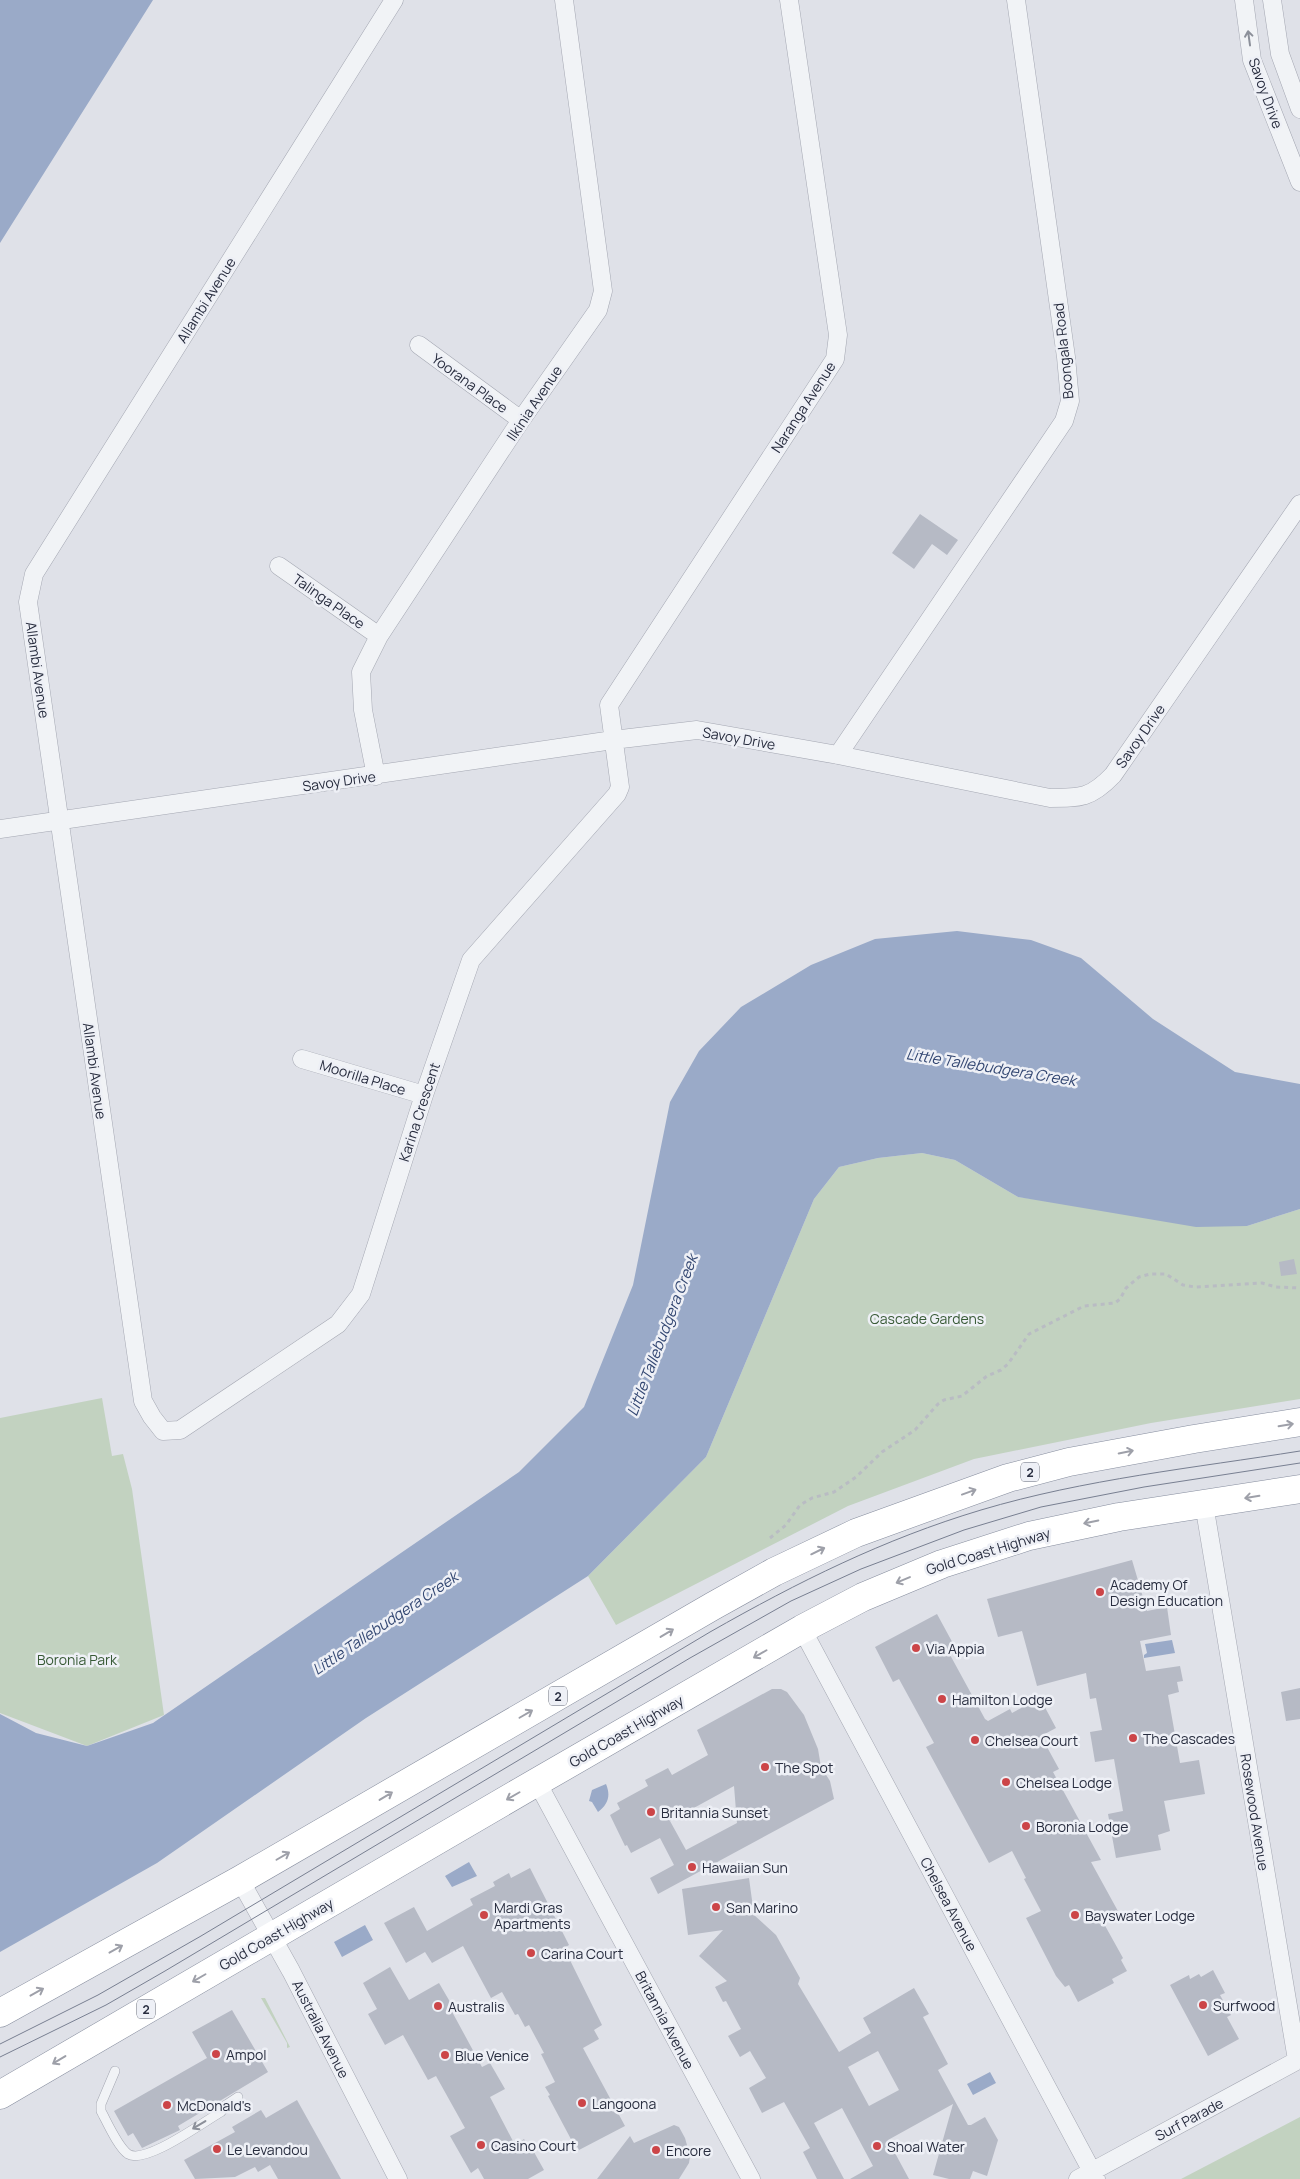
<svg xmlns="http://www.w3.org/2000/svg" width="1300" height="2179" font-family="Manrope,sans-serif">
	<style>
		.green { fill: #c2d2c0 }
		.water { fill: #9aaac8 }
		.building { fill: #b6bac5; fill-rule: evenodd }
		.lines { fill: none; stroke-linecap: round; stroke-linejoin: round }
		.service-casing { stroke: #a4a7b2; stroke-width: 10 }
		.minor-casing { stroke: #a4a7b2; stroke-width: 19 }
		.trunk-casing { stroke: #868d9e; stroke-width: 29 }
		.path { stroke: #b9bcc3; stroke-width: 3; stroke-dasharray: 4 4; stroke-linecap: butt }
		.service { stroke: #f1f3f6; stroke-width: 9 }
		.minor { stroke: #f1f3f6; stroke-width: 18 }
		.trunk { stroke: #fff; stroke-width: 28 }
		.tram { stroke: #787f91; stroke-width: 1 }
		.oneway { stroke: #8c909a }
		.oneway2 { stroke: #9ea0a9 }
		.poi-dot { fill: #cc4548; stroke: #eef0f6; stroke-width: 2 }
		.labels { text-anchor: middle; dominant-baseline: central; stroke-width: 5; stroke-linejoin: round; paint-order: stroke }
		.shield { fill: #eef0f6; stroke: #636876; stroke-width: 1 }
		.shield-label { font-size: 12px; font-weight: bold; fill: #282d3f }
		.street-label { font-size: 14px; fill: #282d3f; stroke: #eef0f6 }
		.park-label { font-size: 14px; fill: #385a36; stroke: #eef0f6 }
		.poi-label { font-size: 14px; fill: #282d3f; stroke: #eef0f6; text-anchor: start }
		.water-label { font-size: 15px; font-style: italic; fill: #334772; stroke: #eef0f6 }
	</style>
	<rect width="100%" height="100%" fill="#dfe1e8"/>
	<!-- green -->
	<path class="green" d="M922 1153 955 1160 1018 1197 1247 1226 1300 1209V1399L1151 1423 974 1459 848 1506 616 1625 588 1576 706 1457 814 1199 839 1167 878 1158Z
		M102 1398 112 1456 123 1454 132 1489 164 1715 87 1746 0 1713V1418Z
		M265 1998 290 2047 287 2048V2043L261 1998Z
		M1300 2117V2179H1181Z"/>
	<!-- water -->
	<path class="water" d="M0 0H153L0 243Z
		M957 931 1031 940 1081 958 1153 1019 1235 1072 1300 1084V1209L1247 1226 1196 1227 1018 1197 955 1160 922 1153 878 1158 839 1167 814 1199 706 1457 588 1576 366 1718 157 1863 0 1952V1714L36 1733 87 1746 153 1723 519 1472 584 1407 633 1285 670 1102 699 1051 741 1007 811 965 875 939Z
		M1172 1640 1175 1653 1144 1658V1655L1147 1653 1145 1644Z
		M606 1784C611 1796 608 1804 598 1812L592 1802 589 1801 592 1790Z
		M469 1862 477 1876 452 1887 445 1876Z
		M365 1925 373 1940 342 1957 334 1942Z
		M990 2072 996 2083 973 2095 967 2084Z"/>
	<!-- building -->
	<path class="building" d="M920 514 958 540 947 555 932 544 914 569 892 553Z
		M1294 1259 1297 1274 1281 1276 1279 1262Z
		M1132 1560 1147 1611 1167 1607 1171 1635 1140 1641 1146 1671 1180 1666 1183 1681 1177 1682 1179 1692 1168 1695 1180 1763 1199 1760 1205 1794 1164 1801 1170 1831 1158 1835 1161 1850 1116 1858 1108 1814 1123 1811 1114 1759 1095 1762 1090 1732 1102 1730 1096 1698 1090 1699 1086 1673 1037 1686 1022 1631 998 1637 987 1599Z
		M937 1614 956 1649 949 1653 985 1719 988 1721 1010 1709 1012 1713 1040 1698 1056 1728 1041 1736 1059 1769 1053 1772 1101 1860 1091 1862 1119 1913 1103 1922 1123 1958 1121 1960 1127 1971 1112 1979 1114 1983 1078 2002 1069 1985 1065 1987 1056 1976 1026 1918 1041 1911 1024 1879 1026 1878 1012 1851 989 1863 926 1747 934 1743 899 1679 893 1682 875 1647Z
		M1300 1688V1719L1286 1721 1281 1692Z
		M772 1689H781L787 1692 804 1715 818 1749 821 1767 830 1781 834 1799 658 1894 650 1878 674 1865 660 1838 631 1853 627 1845 625 1846 610 1815 620 1809 617 1803 648 1786 645 1780 668 1768 672 1775 708 1755 697 1730ZM734 1786 737 1823 686 1850 670 1821Z
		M530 1868 569 1945 564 1948 602 2025 594 2030 599 2039 583 2048 625 2126 579 2150 575 2142 573 2143 548 2096 550 2095 545 2087 555 2082 541 2054 544 2053 529 2025 525 2027 518 2014 515 2015 502 1992 491 1998 463 1946 432 1963 425 1952 406 1963 384 1923 414 1907 427 1931 473 1905 470 1899 495 1886 493 1882 509 1873 511 1878Z
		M749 1878 754 1915 776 1935 800 1978 798 1984 839 2052 871 2033 863 2018 914 1988 929 2014 923 2017 948 2064 938 2070 968 2125H971L985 2117 998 2140 987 2176 973 2171 970 2179H949L933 2175 953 2104 888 2140 909 2179H850L873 2166 842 2108 814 2123 844 2179H817L803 2152 810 2148 784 2102 762 2113 749 2088 766 2078 750 2051 740 2057 728 2036 741 2029 726 2001 723 2002 715 1987 727 1981 699 1956 723 1930 688 1935 682 1889ZM878 2051 899 2090 869 2106 848 2067Z
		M390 1967 409 2000 439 1983 453 2007 450 2008 482 2067 490 2063 505 2089 490 2097 515 2145 524 2139 528 2146 530 2145 544 2170 528 2179H484L478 2168 471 2173 450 2136 465 2128 436 2076 428 2080 403 2035 385 2045 368 2014 377 2009 363 1983Z
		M1213 1970 1225 1993 1220 1995 1231 2015 1227 2017 1239 2039 1208 2056 1170 1985 1189 1975 1190 1979 1199 1974 1201 1977Z
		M232 2010 268 2072 178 2126 180 2130 142 2148 133 2133 128 2136 114 2111 207 2058 192 2032Z
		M297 2100 341 2179H278L270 2165 258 2172 255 2167 235 2177 195 2179 184 2160 235 2132 232 2127 261 2110 266 2118Z
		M674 2125 679 2127 685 2138 690 2156 689 2163 679 2179H597L630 2136 634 2143Z"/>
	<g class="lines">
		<defs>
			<path id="service" d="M115 2071 101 2104V2111C107 2122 118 2147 128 2154 145 2165 203 2122 221 2112L226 2105 238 2097"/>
			<path id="minor" d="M394 0 34 574 28 602 143 1401 152 1417 163 1431 180 1430 338 1324 361 1294 424 1095 471 960 617 794 620 787 609 705 835 359 838 335 789 0
				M1244 0 1252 60 1300 182
				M1272 0 1280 54 1300 109
				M419 345 521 420
				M279 566 379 636
				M838 755 1064 421 1070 401 1066 357 1016 0
				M376 776 363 710 361 672 379 636 521 420 598 310 603 291 564 0
				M0 829 613 740 697 730 838 755 1050 798C1081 798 1091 798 1113 775L1300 504
				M302 1059 424 1095
				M1204 1504 1297 2060
				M802 1629 1096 2179
				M537 1782 751 2179
				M240 1880 291 1971 398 2179
				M1078 2179 1300 2059"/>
			<path id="trunk" d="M0 2013 240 1880 713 1606 774 1572 856 1533 1008 1478 1069 1462 1194 1439 1300 1422
				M0 2095 537 1782 802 1629 863 1597 942 1564 1029 1536 1119 1517 1300 1489"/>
		</defs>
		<!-- service casing -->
		<use href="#service" class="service-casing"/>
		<!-- minor casing -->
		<use href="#minor" class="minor-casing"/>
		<!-- trunk casing -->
		<use href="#trunk" class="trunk-casing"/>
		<!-- path -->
		<path class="path" d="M770 1538 786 1525 800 1505 812 1498 834 1492 856 1477 882 1452 915 1430 938 1404 944 1400 962 1396 987 1376 1001 1370 1008 1364 1029 1334 1084 1306 1115 1303 1120 1299 1126 1288 1139 1277 1150 1274H1166L1183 1285 1195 1287 1262 1283 1276 1287 1300 1288"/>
		<!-- service -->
		<use href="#service" class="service"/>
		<!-- minor -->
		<use href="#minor" class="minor"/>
		<!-- trunk -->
		<use href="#trunk" class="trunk"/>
		<!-- tram -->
		<path class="tram" d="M0 2044 98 1995 201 1936 710 1632C798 1582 884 1539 981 1510 1085 1479 1194 1468 1300 1451
			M0 2057 106 2005 165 1971 690 1658 791 1601 861 1569 964 1530 1041 1507 1144 1487 1300 1463"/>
	</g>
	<!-- one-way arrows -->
	<defs><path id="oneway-shaft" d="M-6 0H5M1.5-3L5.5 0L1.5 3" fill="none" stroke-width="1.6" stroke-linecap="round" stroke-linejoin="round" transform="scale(1.25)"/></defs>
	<g class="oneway">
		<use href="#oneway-shaft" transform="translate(1249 38) rotate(-98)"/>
		<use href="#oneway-shaft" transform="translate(199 2125) rotate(149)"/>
	</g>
	<g class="oneway2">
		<use href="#oneway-shaft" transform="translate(1286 1425) rotate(-9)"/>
		<use href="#oneway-shaft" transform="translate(1126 1452) rotate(-11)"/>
		<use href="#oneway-shaft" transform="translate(969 1492) rotate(-20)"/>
		<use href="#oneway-shaft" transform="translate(1252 1497) rotate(171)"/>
		<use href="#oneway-shaft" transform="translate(1091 1522) rotate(168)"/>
		<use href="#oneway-shaft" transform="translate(818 1551) rotate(-26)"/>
		<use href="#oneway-shaft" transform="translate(903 1580) rotate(157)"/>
		<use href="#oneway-shaft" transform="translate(667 1633) rotate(-31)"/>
		<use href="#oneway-shaft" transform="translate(760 1654) rotate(150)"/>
		<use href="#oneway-shaft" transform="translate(526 1714) rotate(-30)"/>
		<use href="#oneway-shaft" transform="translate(386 1796) rotate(-31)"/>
		<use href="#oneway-shaft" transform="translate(513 1796) rotate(150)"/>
		<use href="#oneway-shaft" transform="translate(283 1856) rotate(-30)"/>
		<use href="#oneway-shaft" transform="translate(116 1949) rotate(-29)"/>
		<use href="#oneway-shaft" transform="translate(199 1978) rotate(150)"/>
		<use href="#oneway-shaft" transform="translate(37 1992) rotate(-29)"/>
		<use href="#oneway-shaft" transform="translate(59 2060) rotate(149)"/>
	</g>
	<!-- markers -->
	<g class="poi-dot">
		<circle cx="1100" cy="1592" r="5"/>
		<circle cx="916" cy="1648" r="5"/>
		<circle cx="942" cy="1699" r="5"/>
		<circle cx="1133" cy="1738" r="5"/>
		<circle cx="975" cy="1740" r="5"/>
		<circle cx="765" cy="1767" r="5"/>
		<circle cx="1006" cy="1782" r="5"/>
		<circle cx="651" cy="1812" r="5"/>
		<circle cx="1026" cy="1826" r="5"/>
		<circle cx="692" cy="1867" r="5"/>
		<circle cx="716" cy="1907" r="5"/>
		<circle cx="484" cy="1915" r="5"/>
		<circle cx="1075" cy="1915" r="5"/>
		<circle cx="531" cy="1953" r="5"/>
		<circle cx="1203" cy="2005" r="5"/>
		<circle cx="438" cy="2006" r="5"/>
		<circle cx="216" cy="2054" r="5"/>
		<circle cx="445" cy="2055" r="5"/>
		<circle cx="582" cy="2103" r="5"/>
		<circle cx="167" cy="2105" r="5"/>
		<circle cx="481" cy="2145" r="5"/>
		<circle cx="877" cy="2146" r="5"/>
		<circle cx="217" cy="2149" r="5"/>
		<circle cx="656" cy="2150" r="5"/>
	</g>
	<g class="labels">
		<!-- shield labels -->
		<g class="shield">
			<rect x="1021" y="1462.5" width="18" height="19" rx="4"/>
			<rect x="549" y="1686.5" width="18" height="19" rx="4"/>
			<rect x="137" y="1999.5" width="18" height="19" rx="4"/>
		</g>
		<g class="shield-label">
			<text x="1030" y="1472">2</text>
			<text x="558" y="1696">2</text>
			<text x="146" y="2009">2</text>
		</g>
		<!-- street labels -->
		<g class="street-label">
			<text transform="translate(1266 93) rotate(70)">Savoy Drive</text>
			<text transform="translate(206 300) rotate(-58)">Allambi Avenue</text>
			<text transform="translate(1063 351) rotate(-96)">Boongala Road</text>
			<text transform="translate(470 383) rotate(36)">Yoorana Place</text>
			<text transform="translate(534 403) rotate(-56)">Ilkinia Avenue</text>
			<text transform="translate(803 407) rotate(-57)">Naranga Avenue</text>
			<text transform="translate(329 601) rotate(35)">Talinga Place</text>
			<text transform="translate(38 670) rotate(82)">Allambi Avenue</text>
			<text transform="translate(1140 736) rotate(-55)">Savoy Drive</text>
			<text transform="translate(739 738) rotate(10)">Savoy Drive</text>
			<text transform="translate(339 781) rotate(-8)">Savoy Drive</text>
			<text transform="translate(95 1071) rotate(82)">Allambi Avenue</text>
			<text transform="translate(363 1077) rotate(17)">Moorilla Place</text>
			<text transform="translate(419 1112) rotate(-72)">Karina Crescent</text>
			<text transform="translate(988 1551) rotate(-17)">Gold Coast Highway</text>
			<text transform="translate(626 1731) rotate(-30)">Gold Coast Highway</text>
			<text transform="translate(1255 1812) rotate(81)">Rosewood Avenue</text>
			<text transform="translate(949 1904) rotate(62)">Chelsea Avenue</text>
			<text transform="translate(276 1934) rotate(-30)">Gold Coast Highway</text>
			<text transform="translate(665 2020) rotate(62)">Britannia Avenue</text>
			<text transform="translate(321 2029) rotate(63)">Australia Avenue</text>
			<text transform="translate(1189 2119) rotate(-28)">Surf Parade</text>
		</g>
		<!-- park labels -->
		<g class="park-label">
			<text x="927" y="1318">Cascade Gardens</text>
			<text x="77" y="1659">Boronia Park</text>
		</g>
		<!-- poi labels -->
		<g class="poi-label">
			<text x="1110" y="1584">Academy Of<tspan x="1110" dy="16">Design Education</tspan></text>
			<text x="926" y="1648">Via Appia</text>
			<text x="952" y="1699">Hamilton Lodge</text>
			<text x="1143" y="1738">The Cascades</text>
			<text x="985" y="1740">Chelsea Court</text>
			<text x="775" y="1767">The Spot</text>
			<text x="1016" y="1782">Chelsea Lodge</text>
			<text x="661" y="1812">Britannia Sunset</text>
			<text x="1036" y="1826">Boronia Lodge</text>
			<text x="702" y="1867">Hawaiian Sun</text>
			<text x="494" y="1907">Mardi Gras<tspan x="494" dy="16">Apartments</tspan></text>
			<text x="726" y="1907">San Marino</text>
			<text x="1085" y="1915">Bayswater Lodge</text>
			<text x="541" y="1953">Carina Court</text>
			<text x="1213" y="2005">Surfwood</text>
			<text x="448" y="2006">Australis</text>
			<text x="226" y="2054">Ampol</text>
			<text x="455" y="2055">Blue Venice</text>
			<text x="592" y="2103">Langoona</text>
			<text x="177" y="2105">McDonald's</text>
			<text x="491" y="2145">Casino Court</text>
			<text x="887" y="2146">Shoal Water</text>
			<text x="227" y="2149">Le Levandou</text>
			<text x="666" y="2150">Encore</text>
		</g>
		<!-- water labels -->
		<g class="water-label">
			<text transform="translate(991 1067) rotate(9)">Little Tallebudgera Creek</text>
			<text transform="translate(662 1335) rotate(-69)">Little Tallebudgera Creek</text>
			<text transform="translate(385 1623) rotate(-34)">Little Tallebudgera Creek</text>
		</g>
	</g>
</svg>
